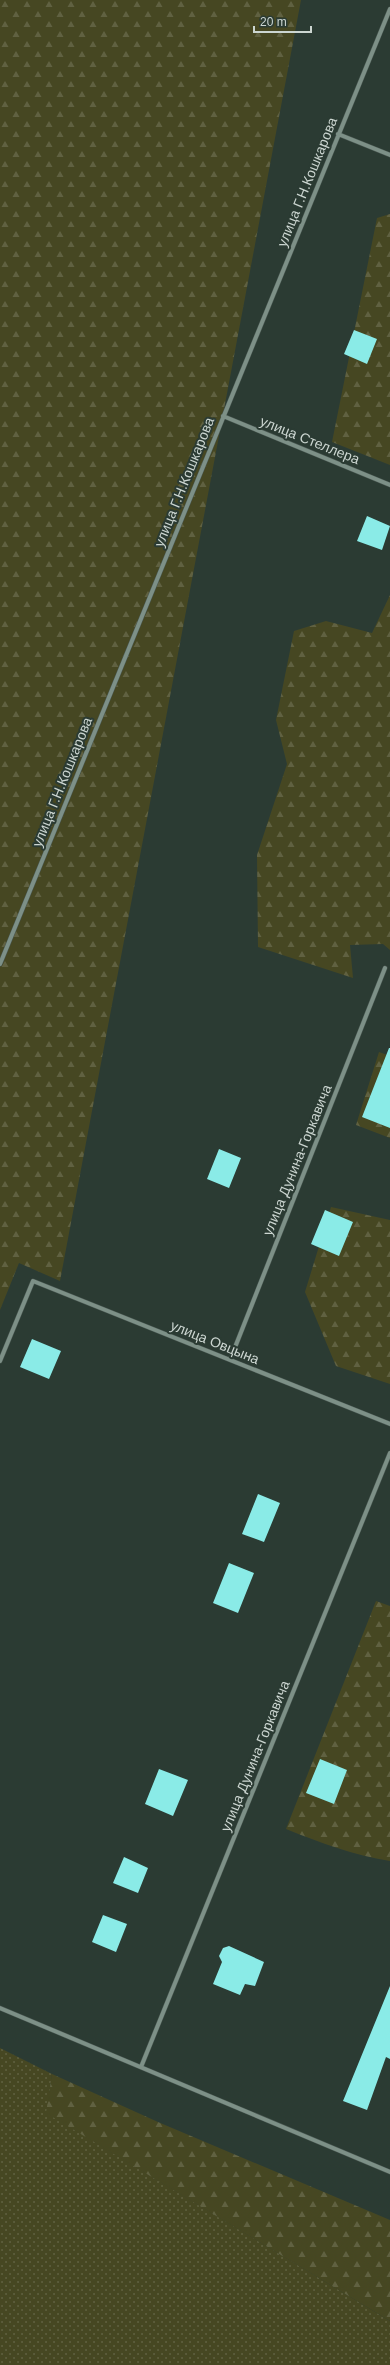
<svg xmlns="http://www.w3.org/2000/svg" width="390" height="2365" font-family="Arial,sans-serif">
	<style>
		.grass { fill: url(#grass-dots) }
		.forest { fill: url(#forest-firs) }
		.building { fill: #8aebe7 }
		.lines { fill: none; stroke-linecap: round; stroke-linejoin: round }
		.minor-casing { stroke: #4a5852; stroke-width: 5 }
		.minor { stroke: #7d9087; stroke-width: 4 }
		.labels { text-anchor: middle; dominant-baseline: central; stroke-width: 4; stroke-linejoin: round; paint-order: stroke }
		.street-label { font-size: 14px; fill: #ccd6d1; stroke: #2b3b33 }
	</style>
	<defs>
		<pattern id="grass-dots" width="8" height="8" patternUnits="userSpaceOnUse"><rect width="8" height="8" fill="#464722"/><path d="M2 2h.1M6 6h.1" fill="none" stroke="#606141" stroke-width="1.8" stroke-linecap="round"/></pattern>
		<pattern id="forest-firs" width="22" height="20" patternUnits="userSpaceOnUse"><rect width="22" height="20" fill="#464722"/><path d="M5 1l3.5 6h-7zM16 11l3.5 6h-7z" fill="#606141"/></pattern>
	</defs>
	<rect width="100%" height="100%" fill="#2b3b33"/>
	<!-- grass -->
	<path class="grass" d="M0 2048 52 2074 47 2113 390 2321V2365H0Z"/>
	<!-- forest -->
	<path class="forest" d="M0 0H301L60 1281 19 1263 0 1310Z
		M390 214V465L332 442 377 218Z
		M390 595V950L383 944 350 945 353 978 258 947 257 855 287 764 276 720 294 631 326 621 372 633Z
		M379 1052 390 1056V1138L356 1125Z
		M331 1207 390 1220V1384L336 1366 305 1292Z
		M376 1601 390 1606V1861C353 1855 321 1843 286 1829Z
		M52 2074 158 2122 390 2220V2321L46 2113Z"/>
	<!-- building -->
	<path class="building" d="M354 330 377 339 367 364 344 354Z
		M367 516 390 526 382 550 357 541Z
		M389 1048H390V1128L362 1117Z
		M219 1149 241 1158 229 1188 207 1179Z
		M325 1210 353 1222 339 1256 311 1244Z
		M32 1339 61 1351 49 1379 20 1367Z
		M258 1494 280 1503 264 1542 242 1534Z
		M229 1563 254 1573 238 1613 213 1603Z
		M320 1759 347 1770 334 1804 306 1793Z
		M159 1769 188 1780 173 1816 145 1804Z
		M124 1857 148 1868 138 1893 113 1883Z
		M103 1915 127 1924 116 1952 92 1942Z
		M229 1946 264 1962 255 1986 245 1984 240 1995 213 1984 222 1962 219 1956 223 1948Z
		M390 1986V2059L386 2057 367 2110 343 2101Z"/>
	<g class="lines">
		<defs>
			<path id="minor" d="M338 134 390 155
				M223 416 390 485
				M0 964 390 9
				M230 1360 385 968
				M0 1361 33 1281 390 1424
				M0 2008 390 2172
				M141 2067 390 1453"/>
		</defs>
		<!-- minor casing -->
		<use href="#minor" class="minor-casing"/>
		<!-- minor -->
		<use href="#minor" class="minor"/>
	</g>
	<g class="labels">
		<!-- street labels -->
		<g class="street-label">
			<text transform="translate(307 182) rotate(-68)">улица Г.Н.Кошкарова</text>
			<text transform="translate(310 440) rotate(22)">улица Стеллера</text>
			<text transform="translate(184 482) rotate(-68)">улица Г.Н.Кошкарова</text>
			<text transform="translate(62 782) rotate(-68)">улица Г.Н.Кошкарова</text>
			<text transform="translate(297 1160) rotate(-68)">улица Дунина-Горкавича</text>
			<text transform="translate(215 1342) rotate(22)">улица Овцына</text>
			<text transform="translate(255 1756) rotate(-68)">улица Дунина-Горкавича</text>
		</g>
	</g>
	<!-- scale -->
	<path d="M254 26v6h57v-6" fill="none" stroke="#ccd6d1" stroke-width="2"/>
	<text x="260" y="26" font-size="12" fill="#ccd6d1" stroke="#2b3b33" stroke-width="3" paint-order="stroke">20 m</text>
</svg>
